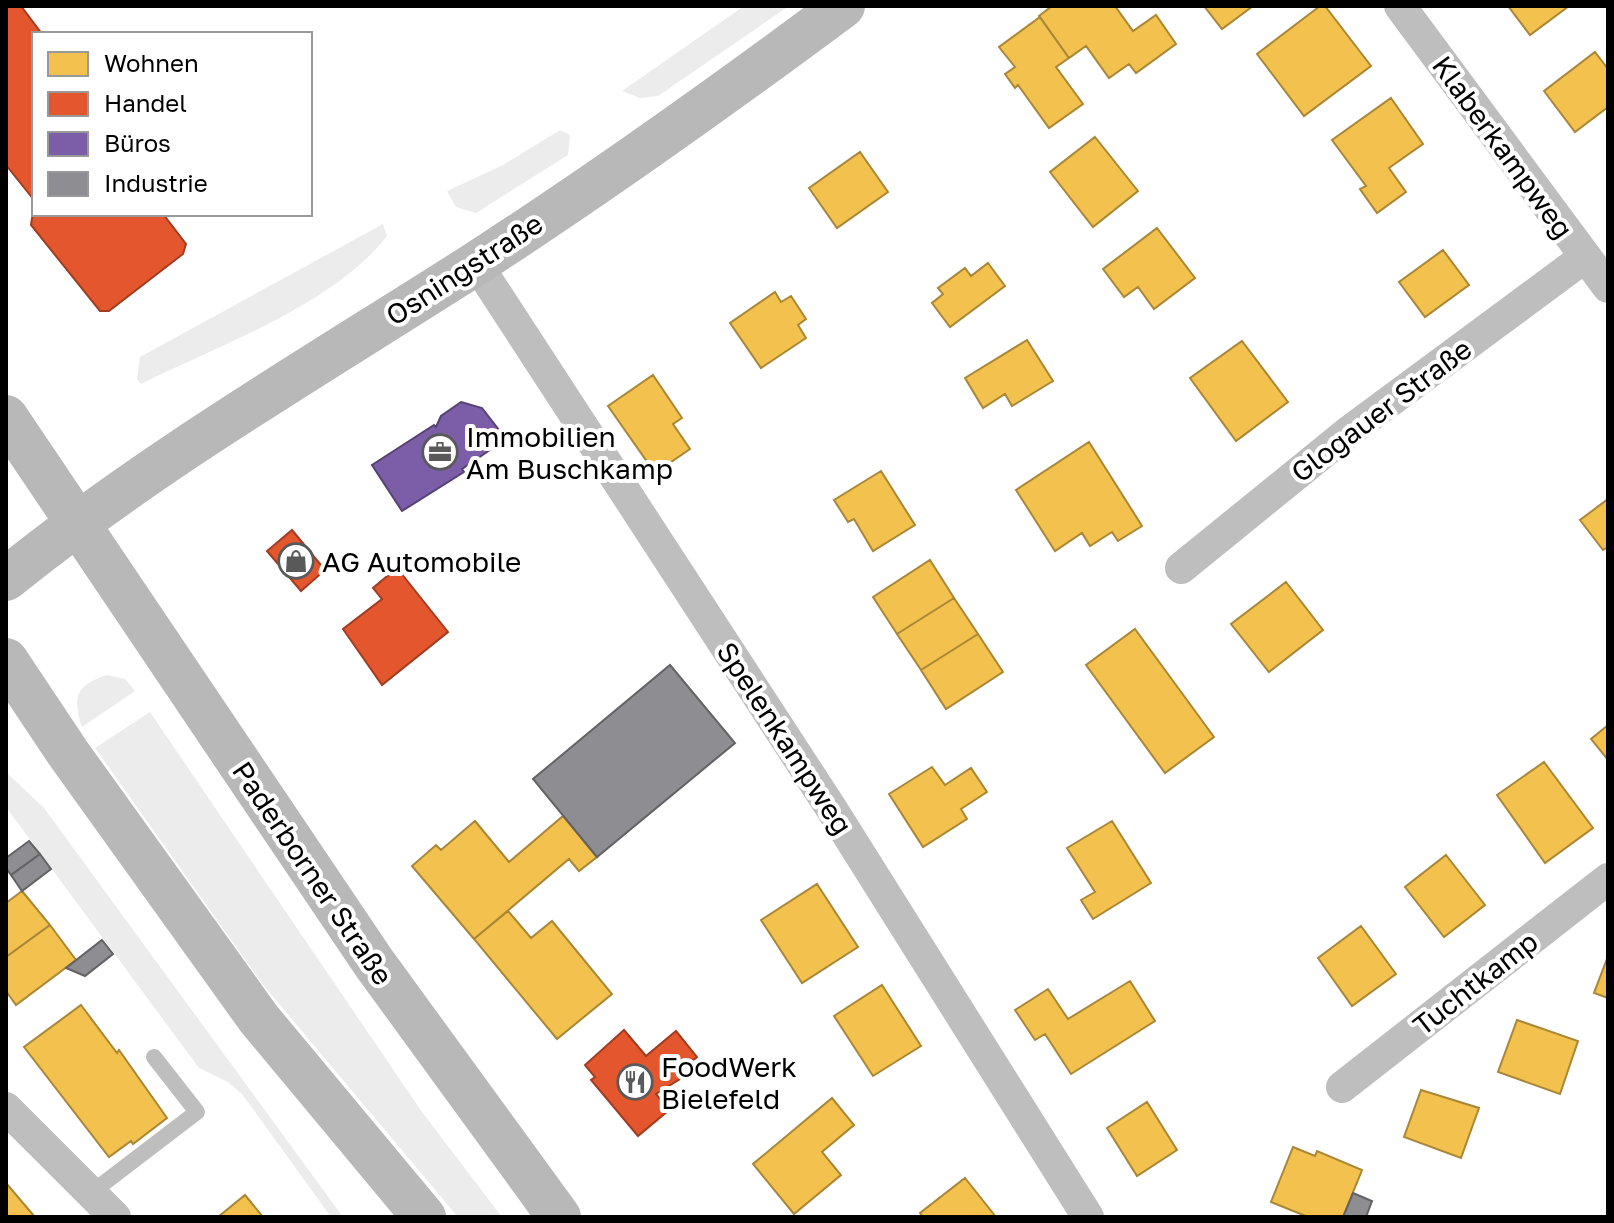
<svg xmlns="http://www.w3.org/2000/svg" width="1614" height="1223" font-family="'Golos Text',sans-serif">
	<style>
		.green { fill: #ececec }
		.homes { fill: #f2c14e; stroke: #a98737; stroke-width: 2 }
		.shops { fill: #e4572e; stroke: #a03d20; stroke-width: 2 }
		.offices { fill: #7b5ea7; stroke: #564275; stroke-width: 2 }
		.industry { fill: #8d8d92; stroke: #636366; stroke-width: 2 }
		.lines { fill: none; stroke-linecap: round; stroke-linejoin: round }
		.lane { stroke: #bebebe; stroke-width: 16 }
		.street { stroke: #bebebe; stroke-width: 32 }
		.secondary { stroke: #b8b8b8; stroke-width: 44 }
		.labels { text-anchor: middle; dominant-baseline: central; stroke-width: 8; stroke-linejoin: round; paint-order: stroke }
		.street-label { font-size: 28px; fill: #000; stroke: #fff }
		.poi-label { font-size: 28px; fill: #000; stroke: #fff; text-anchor: start }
	</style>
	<rect width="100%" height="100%" fill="#fff"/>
	<!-- green -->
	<path class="green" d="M744 6H789L658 96 640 98 622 91Z
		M560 130 570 135 568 155 476 213 456 207 447 191 503 165Z
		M383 224 387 236C333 305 220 345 141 384L137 379 140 357Z
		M107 675 125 679 135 691 82 727C72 697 76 685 107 675Z
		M150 712 422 1112 502 1217H458L264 986 95 748Z
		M6 772 44 808 343 1217H331L242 1094 228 1082 199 1068 6 807Z"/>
	<!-- homes -->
	<path class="homes" d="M1052 6H1115L1133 31 1156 15 1176 44 1136 73 1129 64 1109 78 1086 46 1069 58 1039 16Z
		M1204 6H1253L1222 29Z
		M1320 6H1325L1371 66 1304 116 1257 54Z
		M1508 6H1569L1530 35Z
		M1040 17 1069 58 1056 67 1083 104 1049 128 1018 85 1015 88 1005 74 1015 67 999 47Z
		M1595 52 1608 69V107L1575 132 1544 91Z
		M1391 98 1423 144 1389 168 1406 192 1377 213 1360 189 1366 186 1332 140Z
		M1095 137 1138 191 1093 227 1050 172Z
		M860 152 888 192 837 228 809 188Z
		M1157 228 1195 278 1154 309 1138 287 1124 297 1103 269Z
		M1443 250 1469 285 1425 317 1399 282Z
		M988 263 1005 286 950 327 932 303 943 294 938 288 965 268 971 276Z
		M775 292 781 302 791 296 806 319 798 325 806 338 761 368 730 323Z
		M1027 340 1053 381 1012 406 1005 394 983 408 965 378Z
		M1242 341 1288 402 1236 441 1190 378Z
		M653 375 682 418 673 424 690 449 655 473 608 406Z
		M1089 442 1142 526 1118 541 1112 532 1090 546 1082 533 1055 551 1016 490Z
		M881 471 915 525 873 551 854 519 848 522 834 500Z
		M1608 499V547L1603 550 1580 520Z
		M930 560 954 598 897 634 873 597Z
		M1286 582 1323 630 1269 672 1231 624Z
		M954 598 978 634 921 670 897 634Z
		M1135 629 1214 737 1165 773 1086 665Z
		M978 634 1003 672 946 709 921 670Z
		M1608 725V760L1591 739Z
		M1544 762 1593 828 1545 863 1497 795Z
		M932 767 945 785 971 768 987 792 961 809 967 819 923 847 889 794Z
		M563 816 597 857 579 871 569 859 474 939 412 866 436 845 441 850 475 821 509 862Z
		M1112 821 1151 883 1093 919 1081 900 1095 892 1067 848Z
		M1446 855 1485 905 1444 937 1405 887Z
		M817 884 858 947 802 983 761 920Z
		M22 891 50 925 6 957V903Z
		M508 911 531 938 552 921 612 994 557 1039 474 939Z
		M50 925 76 960 16 1005 6 991V957Z
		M1361 926 1396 974 1352 1006 1318 958Z
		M1608 956V998L1594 993Z
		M1130 981 1155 1021 1071 1074 1045 1034 1035 1040 1015 1010 1048 989 1068 1019Z
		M882 985 921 1046 873 1076 834 1016Z
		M81 1005 117 1053 119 1050 167 1118 133 1144 131 1141 109 1157 24 1047Z
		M1517 1020 1578 1041 1560 1094 1498 1072Z
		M1421 1090 1479 1108 1461 1158 1404 1137Z
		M832 1098 854 1125 822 1152 841 1175 794 1214 753 1164Z
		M1147 1102 1177 1150 1137 1176 1107 1128Z
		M1293 1147 1315 1156 1317 1151 1362 1170 1343 1217H1308L1271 1202Z
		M965 1178 996 1217H923L920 1213Z
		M6 1183 35 1217H6Z
		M245 1195 263 1217H218Z"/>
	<!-- shops -->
	<path class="shops" d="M6 6H21L42 34H34V200L6 165Z
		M34 205V214H163L186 244 183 254 109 311H100L31 225Z
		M292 530 325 570 301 591 267 551Z
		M397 568 448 632 382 685 343 629 382 599 373 588Z
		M624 1030 646 1056 676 1031 697 1057 676 1074 680 1079 656 1094 669 1110 638 1136 591 1080 595 1077 585 1065Z"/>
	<!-- offices -->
	<path class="offices" d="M461 402 482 408 506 439 462 469 464 472 402 511 372 465 434 425 436 427 441 416Z"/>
	<!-- industry -->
	<path class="industry" d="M670 665 735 743 597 857 533 779Z
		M29 841 40 854 11 875 6 868V858Z
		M40 854 51 869 22 891 11 875Z
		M102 940 113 954 85 976 66 968Z
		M1353 1193 1372 1201 1366 1217H1343Z"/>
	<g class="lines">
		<!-- lane -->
		<path class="lane" d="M91 1193 197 1112 154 1057"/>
		<!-- street -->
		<path class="street" d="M1400 6 1608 287
			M476 263 831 808 1088 1217
			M1181 568 1351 430 1585 257
			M1342 1087 1608 879
			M6 1108 115 1217"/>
		<!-- secondary -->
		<path class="secondary" d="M6 417 374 963 559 1217
			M6 579C152 461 314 367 472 266 599 184 722 96 843 6
			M6 660 68 753 259 1019 424 1217"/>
	</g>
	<!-- icons -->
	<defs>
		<symbol id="office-ring" viewBox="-11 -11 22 22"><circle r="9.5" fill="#fff" stroke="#595959" stroke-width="1.5"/><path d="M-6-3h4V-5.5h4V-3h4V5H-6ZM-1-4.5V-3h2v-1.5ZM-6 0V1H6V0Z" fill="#595959"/></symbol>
		<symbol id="shop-ring" viewBox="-11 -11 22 22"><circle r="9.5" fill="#fff" stroke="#595959" stroke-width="1.5"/><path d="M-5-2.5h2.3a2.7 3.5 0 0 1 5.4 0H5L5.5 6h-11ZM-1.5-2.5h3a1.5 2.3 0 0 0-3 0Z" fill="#595959"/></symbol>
		<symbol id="restaurant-ring" viewBox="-11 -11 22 22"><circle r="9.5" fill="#fff" stroke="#595959" stroke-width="1.5"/><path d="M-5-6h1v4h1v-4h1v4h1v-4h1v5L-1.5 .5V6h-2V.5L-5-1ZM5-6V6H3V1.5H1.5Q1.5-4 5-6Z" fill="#595959"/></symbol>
	</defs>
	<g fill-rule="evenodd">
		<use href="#office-ring" x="420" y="432" width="40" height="40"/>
		<use href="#shop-ring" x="276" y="541" width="40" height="40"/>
		<use href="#restaurant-ring" x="615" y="1062" width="40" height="40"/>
	</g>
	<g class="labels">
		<!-- street labels -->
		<g class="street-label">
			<text transform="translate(1503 147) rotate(54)">Klaberkampweg</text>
			<text transform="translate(464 269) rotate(-33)">Osningstraße</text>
			<text transform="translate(1381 410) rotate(-37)">Glogauer Straße</text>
			<text transform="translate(785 738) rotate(57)">Spelenkampweg</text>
			<text transform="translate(313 873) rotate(56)">Paderborner Straße</text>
			<text transform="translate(1475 983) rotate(-38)">Tuchtkamp</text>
		</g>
		<!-- poi labels -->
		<g class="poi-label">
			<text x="466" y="436">Immobilien<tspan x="466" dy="32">Am Buschkamp</tspan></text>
			<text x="322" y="561">AG Automobile</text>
			<text x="661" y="1066">FoodWerk<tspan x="661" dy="32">Bielefeld</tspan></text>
		</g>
	</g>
	<!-- border -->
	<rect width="1614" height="1223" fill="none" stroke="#000000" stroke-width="16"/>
	<!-- legend -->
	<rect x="32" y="32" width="280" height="184" fill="#ffffff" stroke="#999999" stroke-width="2"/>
	<rect x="48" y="52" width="40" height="24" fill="#f2c14e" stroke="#999999" stroke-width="2"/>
	<text x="104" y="72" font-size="24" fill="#000000">Wohnen</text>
	<rect x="48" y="92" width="40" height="24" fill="#e4572e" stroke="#999999" stroke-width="2"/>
	<text x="104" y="112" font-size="24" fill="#000000">Handel</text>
	<rect x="48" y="132" width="40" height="24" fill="#7b5ea7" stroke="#999999" stroke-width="2"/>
	<text x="104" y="152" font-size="24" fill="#000000">Büros</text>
	<rect x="48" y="172" width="40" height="24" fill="#8d8d92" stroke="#999999" stroke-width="2"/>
	<text x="104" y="192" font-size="24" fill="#000000">Industrie</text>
</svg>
